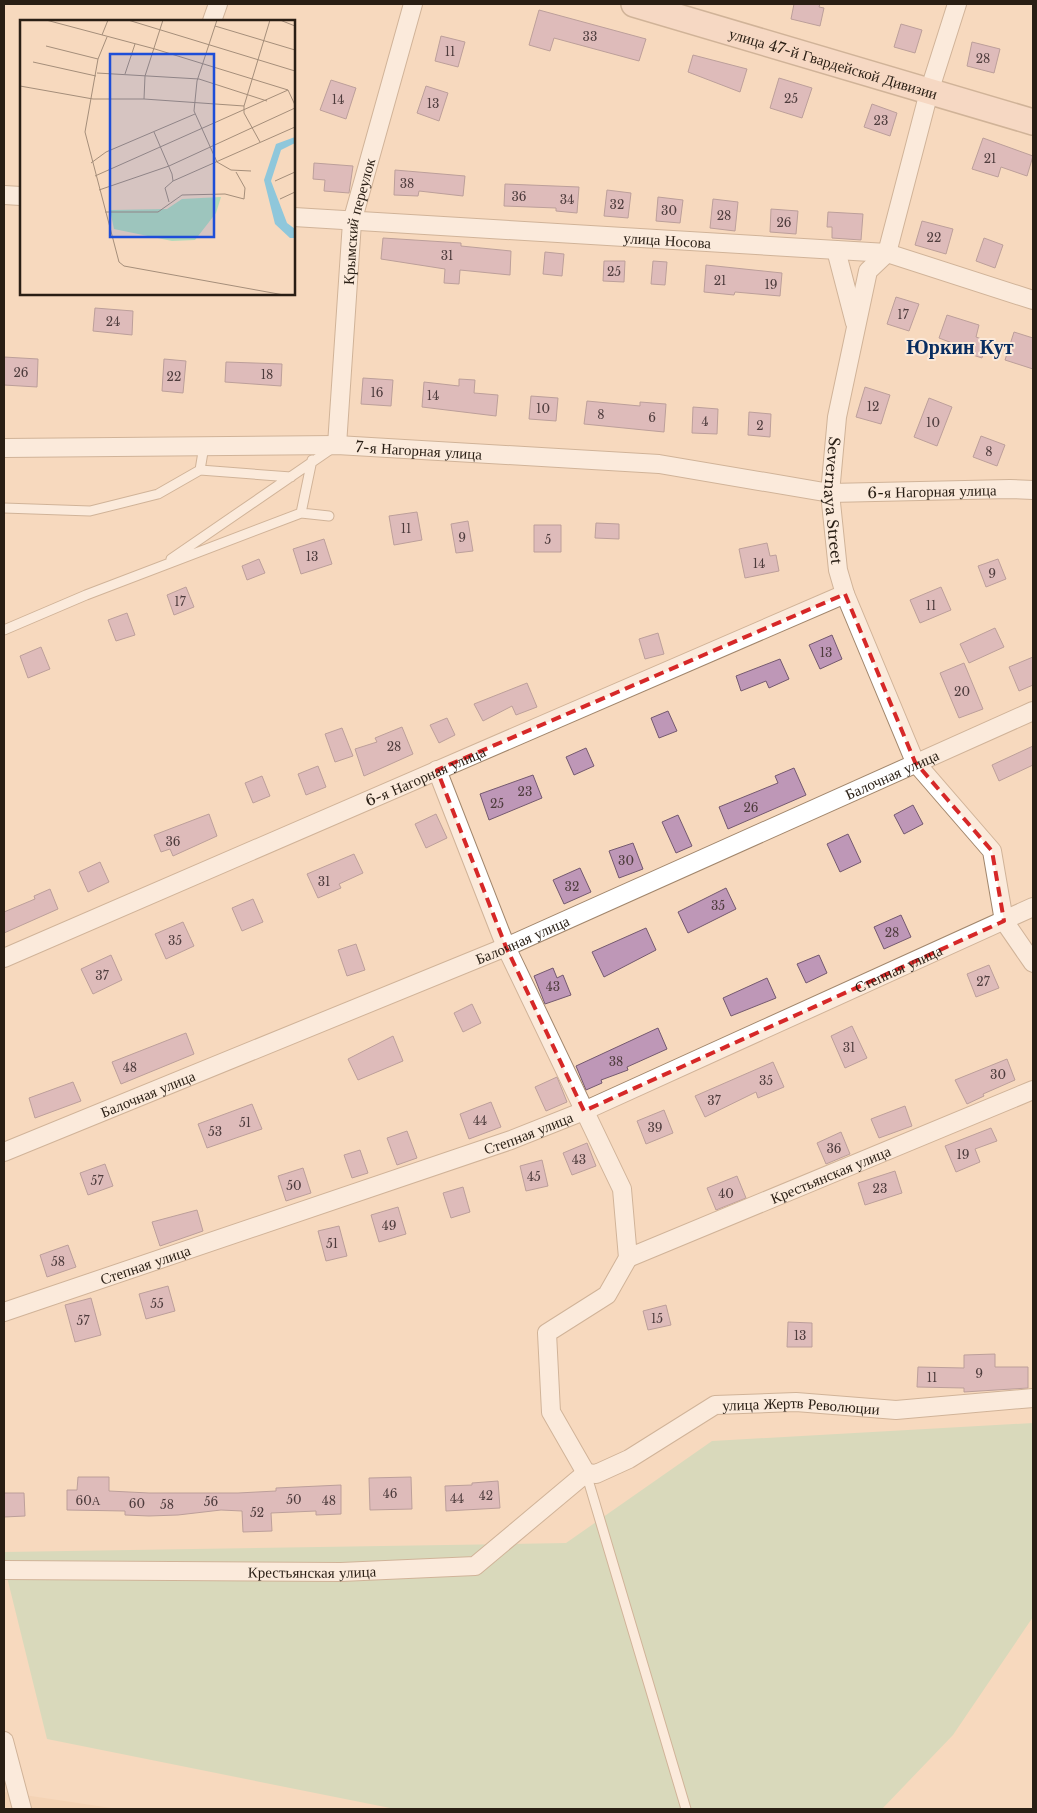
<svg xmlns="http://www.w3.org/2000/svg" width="1037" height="1813" font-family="'Libre Baskerville',serif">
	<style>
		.built { fill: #efccab }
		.green { fill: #b4dab9 }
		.building { fill: #be97b7; stroke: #74596f }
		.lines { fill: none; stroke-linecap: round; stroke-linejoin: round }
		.service-casing { stroke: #a1866c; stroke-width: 11 }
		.minor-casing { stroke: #a1866c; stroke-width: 20 }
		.secondary-casing { stroke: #a1866c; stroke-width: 28 }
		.service { stroke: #fff; stroke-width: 9 }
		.minor { stroke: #fff; stroke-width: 18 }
		.secondary { stroke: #f4d7c9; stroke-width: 25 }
		.marked { fill: none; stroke: #d62828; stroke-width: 4; stroke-dasharray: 10 6; stroke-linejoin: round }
		.labels { text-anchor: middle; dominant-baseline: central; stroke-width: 4; stroke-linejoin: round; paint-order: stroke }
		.number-label { font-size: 12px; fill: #4e3c3d }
		.street-label { font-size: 15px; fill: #291e14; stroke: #fbe9d9 }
		.district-label { font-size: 20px; font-weight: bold; fill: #082d60; stroke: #fbe9d9 }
		.inset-road { fill: none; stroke: #a58e7a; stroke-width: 1 }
		.view { fill: #1d4ed8; fill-opacity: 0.15; stroke: #1d4ed8; stroke-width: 2.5 }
		.inset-edge { fill: none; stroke: #291e14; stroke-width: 2.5 }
	</style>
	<rect width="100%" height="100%" fill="#f7d9be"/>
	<!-- built -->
	<path class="built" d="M4 1792 118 1809H4Z"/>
	<!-- green -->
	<path class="green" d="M1033 1423V1617L953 1735 882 1809H395L47 1739 4 1565V1552L566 1543 712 1441Z"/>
	<!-- building -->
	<path class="building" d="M794 4H820L819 7 824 8 820 26 791 19Z
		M539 10 646 39 639 61 554 38 550 51 529 45Z
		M901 24 922 30 915 53 894 47Z
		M441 36 465 42 458 67 435 61Z
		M972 42 1000 49 994 73 967 66Z
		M693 55 747 69 740 92 688 72Z
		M779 78 812 88 802 118 770 108Z
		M331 80 356 88 346 119 320 110Z
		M426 86 448 93 439 121 417 113Z
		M872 104 897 113 890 136 864 127Z
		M983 138 1033 156 1027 176 1001 167 998 177 972 169Z
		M314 163 353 166 349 193 324 191 325 180 313 179Z
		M395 170 465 176 463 196 419 191 418 196 394 195Z
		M505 184 579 187 577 213 556 211V208L504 206Z
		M607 190 631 193 628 218 604 216Z
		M658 197 683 200 680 223 656 221Z
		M713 199 738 202 735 231 710 228Z
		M771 209 798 211 796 234 770 232Z
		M828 212 863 214 861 240 832 238V227H827Z
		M922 221 953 229 946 254 915 245Z
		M383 238 461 243V246L511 251 510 275 460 270 459 284 444 283 445 269 381 259Z
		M984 238 1003 245 995 268 976 261Z
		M545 252 564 254 562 276 543 274Z
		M604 261H625L624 282 603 281Z
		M653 261 667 262 665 285 651 284Z
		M706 265 782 273 780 296 735 292 734 295 704 292Z
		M896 297 919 304 909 331 887 324Z
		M95 308 133 311 132 335 93 331Z
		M947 315 979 325 976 337 987 341 982 358 951 348 952 343 939 338Z
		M1014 332 1033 338V369L1005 360Z
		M4 357 38 359 37 387 4 385Z
		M164 359 186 361 183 393 162 391Z
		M226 362 282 364 281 386 225 382Z
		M363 378 393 380 391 406 361 404Z
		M459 379 475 380 474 393 498 395 496 416 422 407 424 382 459 386Z
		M865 387 890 395 881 424 856 417Z
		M531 396 558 398 556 421 529 419Z
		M929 398 952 407 937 446 914 437Z
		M587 401 640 406V402L666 404 664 432 584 424Z
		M693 407 718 409 717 434 692 433Z
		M749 412 771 414 770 437 748 435Z
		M981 436 1005 445 997 466 973 457Z
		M417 512 422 540 394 545 389 516Z
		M468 521 473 551 456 553 451 524Z
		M596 523 619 524V539L595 538Z
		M534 525H561V552H534Z
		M324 539 332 564 301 574 293 549Z
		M767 543 770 556 776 555 779 571 745 578 739 549Z
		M259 559 265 573 247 580 242 566Z
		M998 559 1006 579 986 587 978 566Z
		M186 587 194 607 174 615 167 595Z
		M941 587 951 610 920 623 910 600Z
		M127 613 135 635 116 641 108 620Z
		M995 628 1004 647 969 663 960 644Z
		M658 633 664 654 645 659 639 639Z
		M832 635 842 659 820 669 809 645Z
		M41 647 50 669 28 678 20 656Z
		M1033 657V685L1019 691 1009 667Z
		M780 659 789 679 769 688 766 681 741 691 736 676Z
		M964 663 983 709 959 718 940 673Z
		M527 683 537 707 516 715 512 706 483 721 474 704Z
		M668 711 677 731 659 738 651 718Z
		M447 718 455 735 439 743 430 725Z
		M402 727 413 754 364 776 355 749 377 742 375 738Z
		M342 728 353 756 335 762 325 734Z
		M1033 746V765L999 781 992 765Z
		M586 748 594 766 574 775 566 757Z
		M318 766 326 787 306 795 298 774Z
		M794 768 806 795 728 829 719 807 778 783 775 776Z
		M533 775 542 798 489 820 480 794Z
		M262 776 270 796 253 803 245 783Z
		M913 805 923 824 904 834 894 815Z
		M209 814 217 836 173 856 170 849 161 852 154 835Z
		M436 814 447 838 426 848 415 824Z
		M678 815 692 846 676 853 662 822Z
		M848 834 861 862 840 872 827 844Z
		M633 843 643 869 619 878 609 851Z
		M354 854 363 873 339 884 341 888 318 898 307 874Z
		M100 862 109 882 88 892 79 872Z
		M580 868 591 892 564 904 553 880Z
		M726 888 736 909 688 933 678 912Z
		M50 889 58 909 4 933V912L35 899 34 896Z
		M253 899 263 922 242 931 232 908Z
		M901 915 911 937 884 949 874 927Z
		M183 922 194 946 166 959 155 934Z
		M646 928 656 950 604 977 592 952Z
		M356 944 365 970 347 976 338 950Z
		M111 955 122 980 93 994 81 969Z
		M819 955 827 973 806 983 797 964Z
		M989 965 999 988 976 997 967 974Z
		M553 968 557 978 563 975 571 995 545 1004 534 976Z
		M767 978 776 998 731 1016 723 998Z
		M472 1004 481 1023 463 1032 454 1013Z
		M852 1026 867 1058 845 1068 831 1036Z
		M658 1028 667 1049 627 1067 628 1070 601 1080 602 1083 586 1090 576 1066Z
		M186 1033 194 1054 121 1084 112 1062Z
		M393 1036 403 1061 358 1080 348 1059Z
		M1007 1059 1015 1080 983 1094 984 1096 967 1104 955 1080Z
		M773 1062 784 1087 758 1098 756 1092 705 1117 695 1096Z
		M557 1077 567 1102 546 1111 535 1087Z
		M73 1082 81 1101 35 1118 29 1098Z
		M491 1102 501 1127 469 1139 460 1114Z
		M252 1104 262 1129 207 1148 198 1124Z
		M905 1106 912 1126 879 1138 871 1119Z
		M664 1110 673 1133 646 1144 637 1121Z
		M991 1128 997 1141 975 1149 980 1162 956 1172 945 1146Z
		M407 1131 417 1158 397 1165 387 1138Z
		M841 1132 850 1154 826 1164 817 1143Z
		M587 1143 596 1166 572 1175 563 1153Z
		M360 1150 368 1173 352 1178 344 1155Z
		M542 1160 548 1186 526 1191 520 1166Z
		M105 1164 113 1186 88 1195 80 1173Z
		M303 1168 311 1193 286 1201 278 1176Z
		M895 1171 902 1193 865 1205 858 1183Z
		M737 1176 746 1198 716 1210 707 1188Z
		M463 1187 470 1212 451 1218 443 1193Z
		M398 1207 406 1234 379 1242 371 1215Z
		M197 1210 203 1231 160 1246 152 1222Z
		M339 1226 347 1256 326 1261 318 1231Z
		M68 1245 76 1267 47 1277 40 1255Z
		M168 1286 175 1311 146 1319 139 1294Z
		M91 1298 101 1335 75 1342 65 1305Z
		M666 1305 671 1325 648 1330 643 1311Z
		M788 1322 812 1323V1347H787Z
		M995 1354V1367H1028V1388L964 1392V1388L917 1387 918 1367 964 1368V1355Z
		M78 1477H109V1491L149 1493H238L276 1491V1488L341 1485V1514L316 1515V1511L271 1513 272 1531 243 1532 242 1511 221 1510 178 1515 149 1516 125 1515V1511L67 1510V1490H77Z
		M411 1477 412 1509 370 1510 369 1478Z
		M498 1481 500 1508 446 1511 445 1486 472 1485V1483Z
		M4 1493H24L25 1516 4 1517Z"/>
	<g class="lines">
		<defs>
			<path id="service" d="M200 470 291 477
				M4 508 90 511 158 494 200 470 204 446
				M301 513 312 460
				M171 559 334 447
				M4 630 86 595 301 513 329 516
				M586 1473 686 1809"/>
			<g id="minor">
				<path id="s1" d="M957 4 929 92 887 253 868 271 837 417 830 493 838 570 845 594 915 762 992 851 1004 921 1033 963"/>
				<path d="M212 21 218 4"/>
				<path d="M4 195 21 196"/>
				<path id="s2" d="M294 217 887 253 1033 300"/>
				<path d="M836 250 855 323"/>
				<path id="s3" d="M337 445 352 222 413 4"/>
				<path id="s4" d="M4 448 337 445 659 464 830 493 1010 489 1033 490"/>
				<path d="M437 770 506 947 622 1189 628 1258 607 1295 547 1333 551 1412 586 1473"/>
				<path id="s5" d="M4 958 845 594"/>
				<path id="s6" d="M4 1152 506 947 1033 711"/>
				<path id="s7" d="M628 1258 1033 1090"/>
				<path id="s8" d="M4 1312 511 1140 584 1111 1033 907"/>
				<path id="s9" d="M586 1473 596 1474 629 1459 715 1405 796 1402 896 1410 1033 1398"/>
				<path id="s10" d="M4 1570 341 1572 475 1566 586 1473"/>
				<path d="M4 1741 22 1809"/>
			</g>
			<g id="secondary">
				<path id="s11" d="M634 4 1033 122"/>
			</g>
		</defs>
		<!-- service casing -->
		<use href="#service" class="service-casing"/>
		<!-- minor casing -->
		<use href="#minor" class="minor-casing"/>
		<!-- secondary casing -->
		<use href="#secondary" class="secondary-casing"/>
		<!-- service -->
		<use href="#service" class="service"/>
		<!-- minor -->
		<use href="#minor" class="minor"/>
		<!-- secondary -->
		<use href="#secondary" class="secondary"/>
	</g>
	<!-- marked area -->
	<path d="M0 0H1037V1813H0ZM845 594 915 762 992 851 1004 921 584 1111 506 947 437 770Z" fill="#f7d9be" fill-opacity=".55" fill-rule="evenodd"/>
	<path class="marked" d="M845 594 915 762 992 851 1004 921 584 1111 506 947 437 770Z"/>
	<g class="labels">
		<!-- number labels -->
		<g class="number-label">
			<text x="590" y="36">33</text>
			<text x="450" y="51">11</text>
			<text x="983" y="58">28</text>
			<text x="791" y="98">25</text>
			<text x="338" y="99">14</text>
			<text x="433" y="103">13</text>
			<text x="881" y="120">23</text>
			<text x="990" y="158">21</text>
			<text x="407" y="183">38</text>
			<text x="519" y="196">36</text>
			<text x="567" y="199">34</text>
			<text x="617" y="204">32</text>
			<text x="669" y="210">30</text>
			<text x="724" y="215">28</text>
			<text x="784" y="222">26</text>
			<text x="934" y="237">22</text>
			<text x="447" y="255">31</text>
			<text x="614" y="271">25</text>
			<text x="720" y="280">21</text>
			<text x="771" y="284">19</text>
			<text x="903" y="314">17</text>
			<text x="113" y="321">24</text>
			<text x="21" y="372">26</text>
			<text x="267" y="374">18</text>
			<text x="174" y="376">22</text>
			<text x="377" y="392">16</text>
			<text x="433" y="395">14</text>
			<text x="873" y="406">12</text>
			<text x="543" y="408">10</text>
			<text x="601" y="414">8</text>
			<text x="652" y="417">6</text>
			<text x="705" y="421">4</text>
			<text x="933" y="422">10</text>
			<text x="760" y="425">2</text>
			<text x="989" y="451">8</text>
			<text x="406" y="528">11</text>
			<text x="462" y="537">9</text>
			<text x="548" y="539">5</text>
			<text x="312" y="556">13</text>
			<text x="759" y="563">14</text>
			<text x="992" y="573">9</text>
			<text x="180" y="601">17</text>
			<text x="931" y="605">11</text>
			<text x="826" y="652">13</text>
			<text x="962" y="691">20</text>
			<text x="394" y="746">28</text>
			<text x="525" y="791">23</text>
			<text x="497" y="803">25</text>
			<text x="751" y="807">26</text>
			<text x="173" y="841">36</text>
			<text x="626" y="860">30</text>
			<text x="324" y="881">31</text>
			<text x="572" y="886">32</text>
			<text x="718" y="905">35</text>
			<text x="892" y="932">28</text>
			<text x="175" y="940">35</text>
			<text x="102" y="975">37</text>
			<text x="983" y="981">27</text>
			<text x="553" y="986">43</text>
			<text x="849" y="1047">31</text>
			<text x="616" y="1061">38</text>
			<text x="130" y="1067">48</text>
			<text x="998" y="1074">30</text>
			<text x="766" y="1080">35</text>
			<text x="714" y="1100">37</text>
			<text x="480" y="1120">44</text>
			<text x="245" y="1122">51</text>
			<text x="655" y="1127">39</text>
			<text x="215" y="1131">53</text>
			<text x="834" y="1148">36</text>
			<text x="963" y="1154">19</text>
			<text x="579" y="1159">43</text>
			<text x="534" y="1176">45</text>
			<text x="97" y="1180">57</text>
			<text x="294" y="1185">50</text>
			<text x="880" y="1188">23</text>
			<text x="726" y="1193">40</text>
			<text x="389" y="1225">49</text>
			<text x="332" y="1243">51</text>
			<text x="58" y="1261">58</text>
			<text x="157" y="1303">55</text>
			<text x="657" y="1318">15</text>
			<text x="83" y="1320">57</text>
			<text x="800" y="1335">13</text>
			<text x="979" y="1373">9</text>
			<text x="932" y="1377">11</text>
			<text x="390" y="1493">46</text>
			<text x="486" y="1495">42</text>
			<text x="457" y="1498">44</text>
			<text x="294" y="1499">50</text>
			<text x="88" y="1500">60А</text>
			<text x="329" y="1500">48</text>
			<text x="211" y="1501">56</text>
			<text x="137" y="1503">60</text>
			<text x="167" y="1504">58</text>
			<text x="257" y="1512">52</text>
		</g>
		<!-- street labels -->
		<g class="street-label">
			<text stroke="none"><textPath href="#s11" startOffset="208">улица 47-й Гвардейской Дивизии</textPath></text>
			<text stroke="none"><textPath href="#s3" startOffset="225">Крымский переулок</textPath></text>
			<text stroke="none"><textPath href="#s2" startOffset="374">улица Носова</textPath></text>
			<text stroke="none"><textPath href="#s4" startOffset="415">7-я Нагорная улица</textPath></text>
			<text stroke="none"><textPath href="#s4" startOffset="931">6-я Нагорная улица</textPath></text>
			<text stroke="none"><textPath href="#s1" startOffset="518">Severnaya Street</textPath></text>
			<text stroke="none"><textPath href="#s6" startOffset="965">Балочная улица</textPath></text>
			<text stroke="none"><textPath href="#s5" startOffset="459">6-я Нагорная улица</textPath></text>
			<text stroke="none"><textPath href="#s6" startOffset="560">Балочная улица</textPath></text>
			<text stroke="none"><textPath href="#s8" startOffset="959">Степная улица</textPath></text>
			<text stroke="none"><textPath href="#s6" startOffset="155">Балочная улица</textPath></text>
			<text stroke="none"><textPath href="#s8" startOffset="554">Степная улица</textPath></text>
			<text stroke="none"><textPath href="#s7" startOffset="219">Крестьянская улица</textPath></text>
			<text stroke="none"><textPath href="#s8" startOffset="149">Степная улица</textPath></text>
			<text stroke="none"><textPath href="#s9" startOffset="234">улица Жертв Революции</textPath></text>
			<text stroke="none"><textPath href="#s10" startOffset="308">Крестьянская улица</textPath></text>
		</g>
		<!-- district labels -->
		<g class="district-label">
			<text x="960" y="347">Юркин Кут</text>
		</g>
	</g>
	<!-- overview -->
	<g transform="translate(20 20)">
		<rect width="275" height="275" fill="#f7d9be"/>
		<path d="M201 177 196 193 175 220 152 221 94 209 90 190 147 189 162 179Z" fill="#b4dab9"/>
		<path d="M275 117V123L261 130 251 161 267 203 275 209V218H270L255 204 244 160 256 124Z" fill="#8fc7db"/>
		<path class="inset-road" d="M26 0 135 29 268 70M108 0 275 51M197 0 177 61 174 91 197 142 211 150 231 151M260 0 275 6M195 6 275 30M82 15 88 0M87 17 78 39 65 112 99 242 104 246 264 275M26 26 78 39M13 42 76 56M77 53 179 59 247 81M105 54 115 24M0 66 73 79H124L224 86M268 70 275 85M124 79 125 56 143 0M134 112 152 154 153 161 145 168 149 182M240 122 224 93V86L250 0M71 143 86 132 175 94M75 156 268 70M153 161 275 107M255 161 275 152M79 170 149 146 275 88M260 179 275 172M85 192H138L162 175 205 174 224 179 225 168 216 152"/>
		<path class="view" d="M90 34H194V217H90Z"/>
		<rect width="275" height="275" class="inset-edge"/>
	</g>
	<!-- border -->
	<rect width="1037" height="1813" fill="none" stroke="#291e14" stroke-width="10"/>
</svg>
